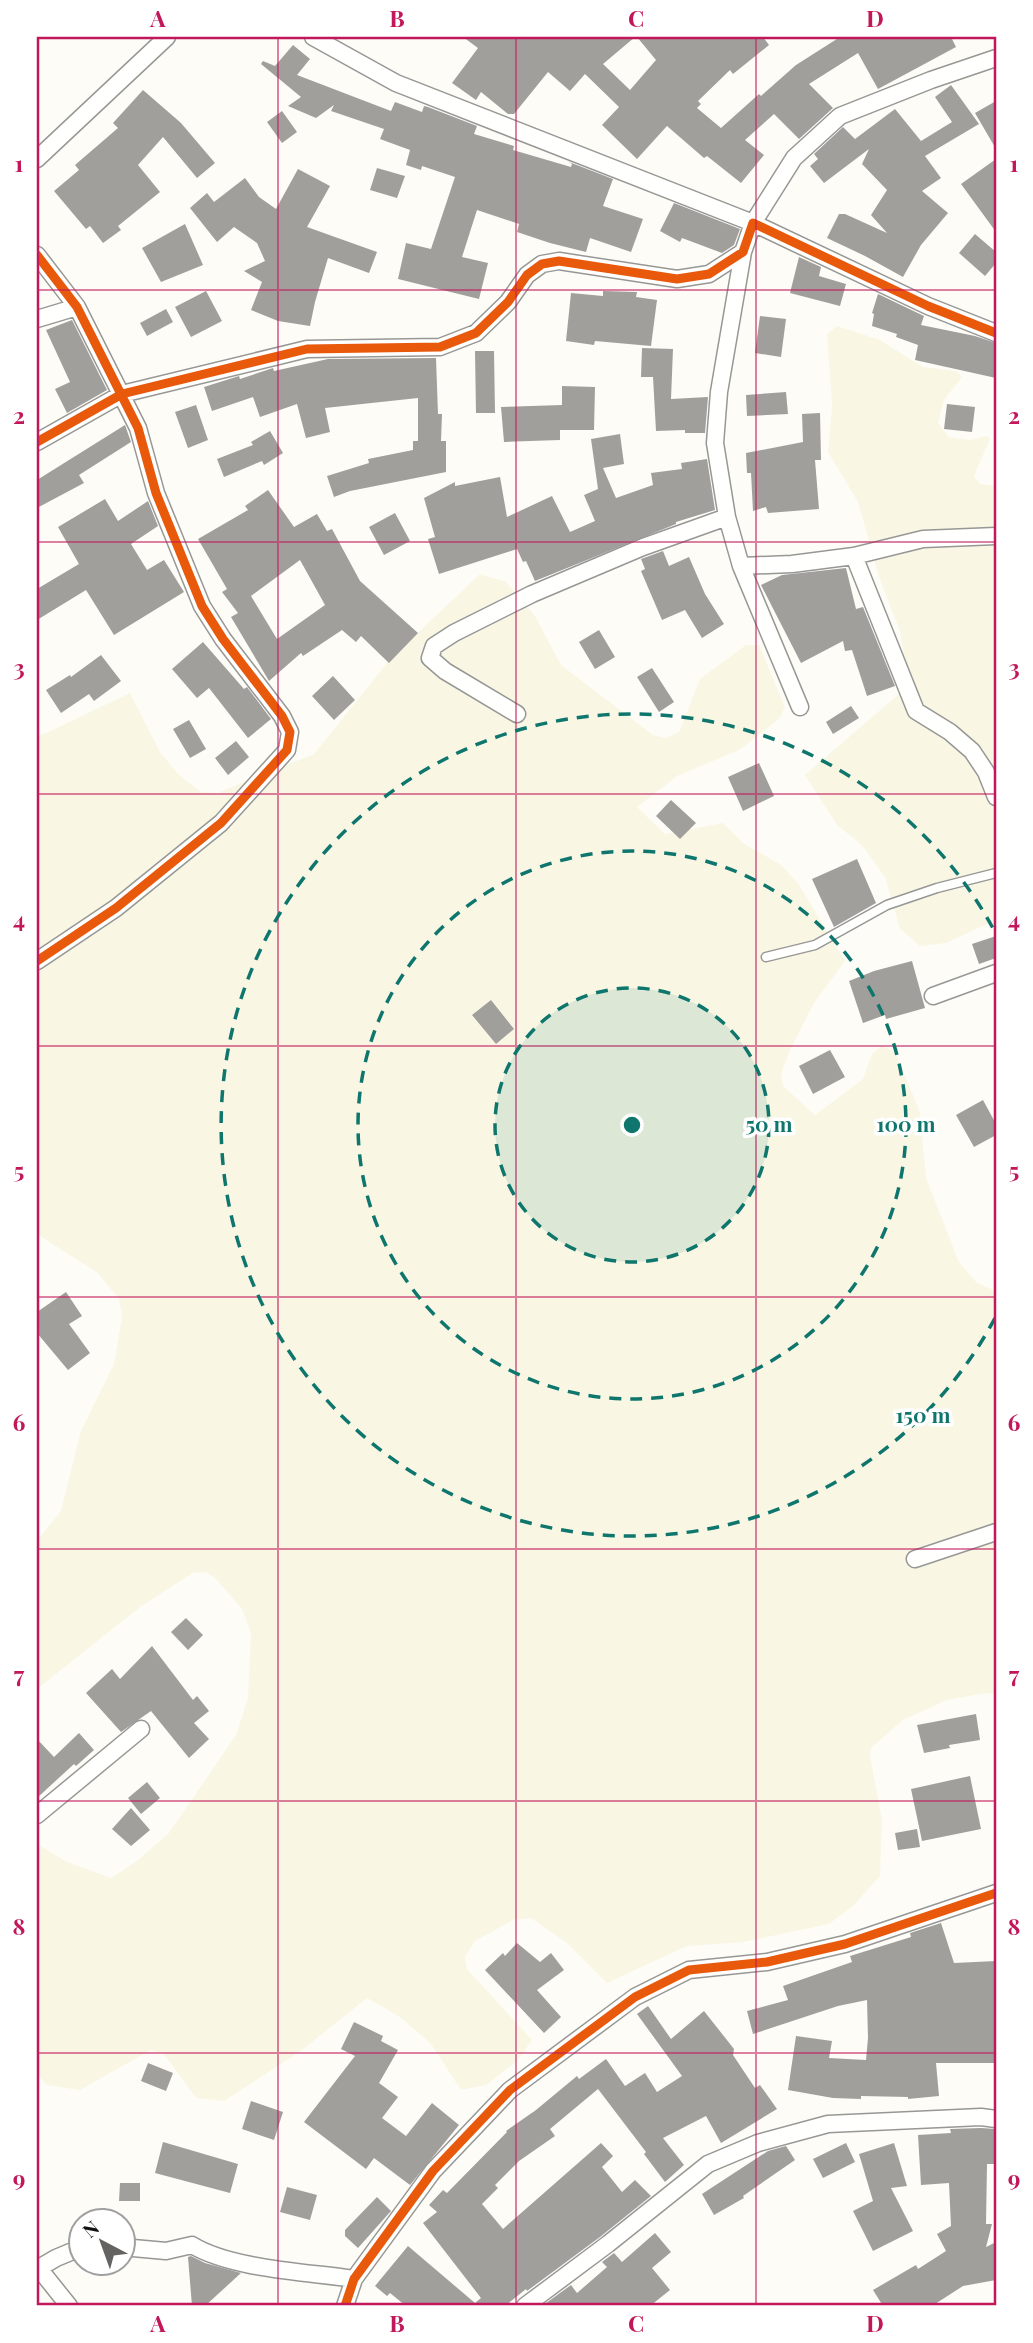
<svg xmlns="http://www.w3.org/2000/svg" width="1033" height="2343" font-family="'Playfair Display',serif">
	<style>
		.farmland { fill: #f9f7e4 }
		.building { fill: #a19f9c; fill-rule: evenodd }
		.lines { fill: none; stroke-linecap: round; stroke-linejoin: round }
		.service-casing { stroke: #979795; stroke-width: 11 }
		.minor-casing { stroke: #979795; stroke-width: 19 }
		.service { stroke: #fffffe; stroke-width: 8 }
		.minor { stroke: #fffffe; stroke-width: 16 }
		.cycleway-casing { stroke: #fff; stroke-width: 13 }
		.cycleway { stroke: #e8590c; stroke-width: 9 }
		.grid { fill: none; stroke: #c2185b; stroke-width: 2; stroke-opacity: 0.55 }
		.ring { fill: none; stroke: #0f766e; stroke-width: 3.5; stroke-dasharray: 12 9 }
		.centre { fill: #0f766e; stroke: #fff; stroke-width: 3.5 }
		.ring-label { font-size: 21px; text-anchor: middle; font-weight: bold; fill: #0f766e; stroke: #fff; stroke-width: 7; stroke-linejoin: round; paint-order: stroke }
		.neatline { fill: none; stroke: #c2185b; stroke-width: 2.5 }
		.grid-label { font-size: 23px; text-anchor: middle; font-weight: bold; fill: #c2185b }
	</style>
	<rect width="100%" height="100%" fill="#fdfcf7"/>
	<!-- farmland -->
	<path class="farmland" d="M837 326 880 340 923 367 956 371 962 377 944 400 938 423 949 437 970 440 987 436 990 439 974 476 980 484 996 486V920L946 943 920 946 900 929 885 877 862 845 837 825 805 775 908 686 900 631 879 577 858 502 828 452 832 405 827 334Z
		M480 574 506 582 535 616 561 665 653 735 665 738 679 732 700 679 746 645H759L785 707 779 719 739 750 677 776 637 807 665 834 723 823 744 844 780 864 798 883 845 961 814 1003 791 1048 781 1074 783 1086 815 1115 863 1079 872 1054 882 1046 895 1052 920 1112 926 1178 959 1262 977 1283 996 1291V1693L980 1694 947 1700 903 1720 872 1747 870 1755 882 1821 880 1876 854 1905 829 1924 743 1942 687 1946 607 1983 567 1943 531 1918 513 1920 475 1941 465 1957 467 1969 532 2040 517 2061 486 2085 461 2090 431 2044 400 2017 367 1998 302 2050 224 2101 196 2098 164 2054 151 2050 80 2090 47 2085 37 2075V1844L67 1862 111 1878 137 1861 169 1833 236 1735 248 1698 251 1633 242 1609 215 1578 206 1572 193 1573 140 1607 37 1689V1541L61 1511 81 1431 114 1364 122 1316 119 1299 98 1273 37 1234V735L44 734 130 693 160 752 178 774 201 792 217 793 314 754 391 658Z"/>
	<!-- building -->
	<path class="building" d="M463 37H635L603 64 630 90 656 60 637 37H763L769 45 733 74 730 70 698 101 701 104 697 108 721 128 759 94 761 96 796 65 840 37H951L956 47 878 89 858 53 809 84 833 108 799 139 774 114 745 140 764 155 741 183 707 156 704 158 667 126 637 159 602 125 619 107 585 74 570 91 548 72 514 114H508L481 92 476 100 452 83 478 48Z
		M293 45 310 59 297 75 391 111 395 102 422 112 424 106 428 107 477 126 474 134 514 146 513 150 571 167 572 164 569 162 613 179 603 206 643 219 631 252 590 238 586 252 550 243 517 232 519 224 477 210 462 257 488 263 479 299 398 279 406 243 431 249 455 177 422 166 421 170 406 165 410 150 380 139 384 129 331 111 334 105 316 118 288 106 301 97 261 64 263 61 275 66Z
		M951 85 979 124 925 156 941 178 922 191 948 213 921 245 903 277 865 256 827 238 839 214H845L887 233 871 215 887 190 862 164 869 149 824 183 810 166 818 159 814 154 843 127 855 139 895 109 921 141 952 122 935 97Z
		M143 90 181 123 215 163 197 178 163 137 138 165 160 192 118 226 121 230 103 243 90 226 86 229 54 191 79 170 75 165 118 128 113 123Z
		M996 101V149L975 113Z
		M282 111 297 132 282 143 267 122Z
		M996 159V232L961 184Z
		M377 168 405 176 397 198 370 190Z
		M298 169 330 186 307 227 377 252 369 273 328 258 315 302 310 326 278 321 251 310 262 282 244 271 265 261 257 243 234 227 217 242 190 208 207 193 214 202 245 178 259 197 276 209Z
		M674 203 740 229 734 245 722 253 682 238 680 242 660 231Z
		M185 224 203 265 161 282 142 248Z
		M975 234 996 252V263L985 276 959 253Z
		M799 257 821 267 819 276 846 284 840 306 790 293Z
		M206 291 222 321 191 337 175 307Z
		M603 291 637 292 636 297 657 300 651 346 595 341 594 345 566 341 571 293 603 296Z
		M878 294 924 316 921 325 975 336 996 343V378L915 360 918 345 896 337 897 334 872 326 874 314 872 313Z
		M166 309 173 322 147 336 140 323Z
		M760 316 786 319 781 357 755 353Z
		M72 320 107 390 67 413 55 389 70 382 46 330Z
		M642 348 673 349 671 399 708 397 705 433H685V430L656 431 653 377H641Z
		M475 351H494L495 413H476Z
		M436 358 438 414H442L441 441H446V472L350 491 334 497 327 476 369 463 368 459 413 450V441H418V398L325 408 330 432 306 438 297 404 260 417 253 397 212 411 204 387 239 376 240 379 273 368 274 371 328 359Z
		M562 386 595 387 594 430H560V440L504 442 501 407 562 405Z
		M786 392 788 414 747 416 746 395Z
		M947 404 975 407 972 432 944 429Z
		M196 405 208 440 188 448 175 412Z
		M820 413 821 460H815L819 509 768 513 766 507 753 511 751 473H747L746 453 803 442 802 414Z
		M125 425 131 442 79 475 84 483 37 508V480Z
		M270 431 283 453 264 465 262 461 224 477 217 459 253 445 251 442Z
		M620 434 624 464 603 468 616 498 653 485 651 473 682 469 681 463 707 459 715 510 676 522V524L535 581 526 561 523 562 517 549 439 574 428 539 435 537 424 498 455 482V486L500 477 507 517 552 496 570 532 595 521 584 495 598 489 591 439Z
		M268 490 294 527 317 514 327 531 332 529 360 581 418 633 389 663 361 636 356 642 342 630 303 656 301 653 269 681 231 617 238 613 222 592 227 589 198 539 248 510 245 506ZM300 560 325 605 277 639 251 596Z
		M105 499 118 521 148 501 158 526 131 544 147 570 164 560 184 592 114 635 86 590 37 620V589L79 564 58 527Z
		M395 513 410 541 384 555 369 527Z
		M663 551 669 566 689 557 705 594 724 624 702 638 685 610 662 620 641 571 645 569 641 559Z
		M846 568 856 609 863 607 895 686 867 696 852 650 845 651 843 641 801 663 761 585 782 575Z
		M599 630 615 657 595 669 579 642Z
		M203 642 244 689 247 687 271 719 248 738 209 688 197 698 172 669Z
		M101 655 121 681 94 701 89 694 61 713 46 690 70 675 71 677Z
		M652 668 674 702 659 712 637 677Z
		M333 676 355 700 334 720 312 696Z
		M851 706 859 718 833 734 826 722Z
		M189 720 206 749 190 758 173 729Z
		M236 741 249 757 228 775 215 758Z
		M759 763 774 796 743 811 728 777Z
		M671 800 696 823 680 839 656 816Z
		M857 859 876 903 834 927 812 879Z
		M996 936V958L979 964 972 944Z
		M912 961 925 1008 886 1019 885 1015 863 1023 849 981 874 971Z
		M491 1000 514 1029 496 1044 472 1015Z
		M830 1050 845 1077 813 1094 799 1066Z
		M983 1100 996 1124V1135L974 1147 956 1115Z
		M66 1292 82 1316 69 1324 90 1353 68 1370 37 1333V1312Z
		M186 1618 203 1635 188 1650 171 1632Z
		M152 1646 193 1700 197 1696 209 1711 194 1723 209 1739 189 1758 151 1711 121 1732 86 1693 112 1669 120 1679Z
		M976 1714 980 1740 949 1745 950 1748 924 1753 917 1725Z
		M79 1733 94 1750 76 1766 74 1764 37 1798V1739L54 1757Z
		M970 1776 981 1829 922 1841 911 1789Z
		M147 1782 160 1798 141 1814 128 1798Z
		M131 1808 150 1830 131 1846 112 1829Z
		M917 1829 920 1847 898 1850 895 1833Z
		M941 1923 954 1963 996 1961V2063H936L939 2096 908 2099V2097L861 2096V2099L833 2098 788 2090 796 2036 832 2041 829 2058 866 2060 868 2038 867 2000 838 2006 753 2034 747 2011 788 2000 783 1986 852 1962 850 1956 911 1937 910 1933Z
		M517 1943 540 1962 551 1953 564 1970 537 1990 561 2017 544 2033 485 1970 503 1953 505 1956Z
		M648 2006 671 2039 704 2011 734 2049 733 2055 755 2088 760 2085 777 2109 721 2143 706 2116 663 2138 684 2165 665 2182 644 2154 646 2152 598 2089 550 2129 555 2136 519 2161 495 2185 498 2188 482 2204 503 2229 601 2143 613 2156 602 2167 622 2192 635 2180 651 2196 600 2237 527 2291 526 2289 505 2306H406L390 2293 387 2296 375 2286 408 2246 475 2303 481 2298 423 2223 437 2212 429 2205 443 2190 447 2193 507 2132 506 2131 536 2110 577 2076 579 2079 606 2059 625 2086 645 2073 657 2092 682 2076 637 2014Z
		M354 2022 383 2036 381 2041 398 2050 379 2083 398 2097 382 2118 406 2136 432 2103 459 2125 410 2185 374 2158 366 2169 304 2122 355 2056 341 2049Z
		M148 2063 173 2073 166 2091 141 2081Z
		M251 2101 283 2112 274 2140 242 2129Z
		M981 2128 996 2129V2164H987L986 2224H992L986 2247 996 2242V2280L963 2286 932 2306H883L873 2290 916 2265 918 2269 946 2251 937 2234 951 2226 949 2183 921 2185 918 2135 951 2133 950 2129Z
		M163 2142 238 2164 230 2193 155 2173Z
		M846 2143 855 2162 823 2178 813 2159Z
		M894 2143 907 2186 891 2188 913 2231 873 2251 853 2211 873 2201 859 2154Z
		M786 2146 795 2160 743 2196 744 2198 714 2215 702 2194 768 2151Z
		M120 2183H140V2201H119Z
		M287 2187 317 2195 310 2220 280 2212Z
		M377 2197 391 2211 358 2248 345 2236V2230Z
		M655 2233 671 2252 652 2268 670 2290 650 2306H542L571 2285 577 2293 607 2267 602 2262 614 2253 622 2262Z
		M191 2256 205 2263 241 2273 205 2306H192L188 2257Z"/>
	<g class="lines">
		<defs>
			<path id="service" d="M766 957 815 945 887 905 937 888 996 873"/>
			<path id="minor" d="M313 37 396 83 753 223 794 158 840 116 931 80 996 58
				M37 159 167 37
				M743 252 719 392 715 443 727 517 741 566 800 707
				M37 255 77 307 138 428 156 493 202 606 223 639 282 716 290 732 287 750 221 823 116 908 37 961
				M37 319 77 307
				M37 442 122 394 307 349 440 347 476 333 508 302 527 275 542 264 559 261 677 279 709 274 743 252 753 223 928 306 996 333
				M854 556 916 711 950 732 972 751 986 772 996 797
				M741 566 792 564 854 556 923 539 996 536
				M517 714 445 671 430 658 434 646 454 633 532 594 643 547 727 517
				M933 996 996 973
				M915 1559 996 1532
				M37 1815 141 1729
				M122 2247 166 2251 192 2245C231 2269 308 2272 354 2279
				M37 2266 69 2306
				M39 2268 56 2258 80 2248
				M345 2306 354 2279 433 2171 510 2090 635 1997 689 1970 767 1962 845 1944 996 1893
				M525 2306 608 2244 708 2164 758 2143 828 2124 981 2117 996 2119"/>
		</defs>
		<!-- service casing -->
		<use href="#service" class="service-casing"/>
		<!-- minor casing -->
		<use href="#minor" class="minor-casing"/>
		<!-- service -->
		<use href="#service" class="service"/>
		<!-- minor -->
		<use href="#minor" class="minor"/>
		<defs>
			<path id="cycleway" d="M37 255 77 307 138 428 156 493 202 606 223 639 282 716 290 732 287 750 221 823 116 908 37 961
				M37 442 122 394 307 349 440 347 476 333 508 302 527 275 542 264 559 261 677 279 709 274 743 252 753 223 928 306 996 333
				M345 2306 354 2279 433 2171 510 2090 635 1997 689 1970 767 1962 845 1944 996 1893"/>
		</defs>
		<!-- cycleway casing -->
		<use href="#cycleway" class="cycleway-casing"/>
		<!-- cycleway -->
		<use href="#cycleway" class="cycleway"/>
	</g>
	<!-- grid -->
	<path class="grid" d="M278 37V2306M516 37V2306M756 37V2306M37 290H996M37 542H996M37 794H996M37 1046H996M37 1297H996M37 1549H996M37 1801H996M37 2053H996"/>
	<!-- distance rings -->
	<circle cx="632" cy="1125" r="137" fill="#0f766e" fill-opacity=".12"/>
	<g class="ring">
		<circle cx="632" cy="1125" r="137"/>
		<circle cx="632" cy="1125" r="274"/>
		<path d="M995 1318A411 411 0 1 1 995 932"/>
	</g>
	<circle cx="632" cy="1125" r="10" class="centre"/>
	<g class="ring-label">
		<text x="769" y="1132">50 m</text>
		<text x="906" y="1132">100 m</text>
		<text x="923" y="1423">150 m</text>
	</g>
	<!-- border -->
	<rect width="1033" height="2343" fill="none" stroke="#ffffff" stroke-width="77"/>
	<!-- north arrow -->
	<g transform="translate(102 2242) rotate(319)"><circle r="33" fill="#ffffff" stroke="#a0a0a0" stroke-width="2"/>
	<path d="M0-5L12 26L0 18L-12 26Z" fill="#646362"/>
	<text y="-10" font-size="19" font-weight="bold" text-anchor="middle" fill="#111111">N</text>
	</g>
	<rect x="38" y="38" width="957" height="2266" class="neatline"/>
	<g class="grid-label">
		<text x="158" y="27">A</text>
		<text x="397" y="27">B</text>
		<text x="636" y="27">C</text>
		<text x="875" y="27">D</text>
		<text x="19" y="172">1</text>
		<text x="1014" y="172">1</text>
		<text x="19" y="424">2</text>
		<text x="1014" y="424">2</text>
		<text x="19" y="676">3</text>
		<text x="1014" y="676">3</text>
		<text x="19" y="928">4</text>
		<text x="1014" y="928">4</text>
		<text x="19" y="1179">5</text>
		<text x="1014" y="1179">5</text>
		<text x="19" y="1431">6</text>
		<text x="1014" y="1431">6</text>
		<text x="19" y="1683">7</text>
		<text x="1014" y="1683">7</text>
		<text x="19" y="1935">8</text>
		<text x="1014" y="1935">8</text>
		<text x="19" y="2187">9</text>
		<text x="1014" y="2187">9</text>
		<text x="158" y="2332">A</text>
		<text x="397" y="2332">B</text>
		<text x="636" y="2332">C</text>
		<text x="875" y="2332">D</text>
	</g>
</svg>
